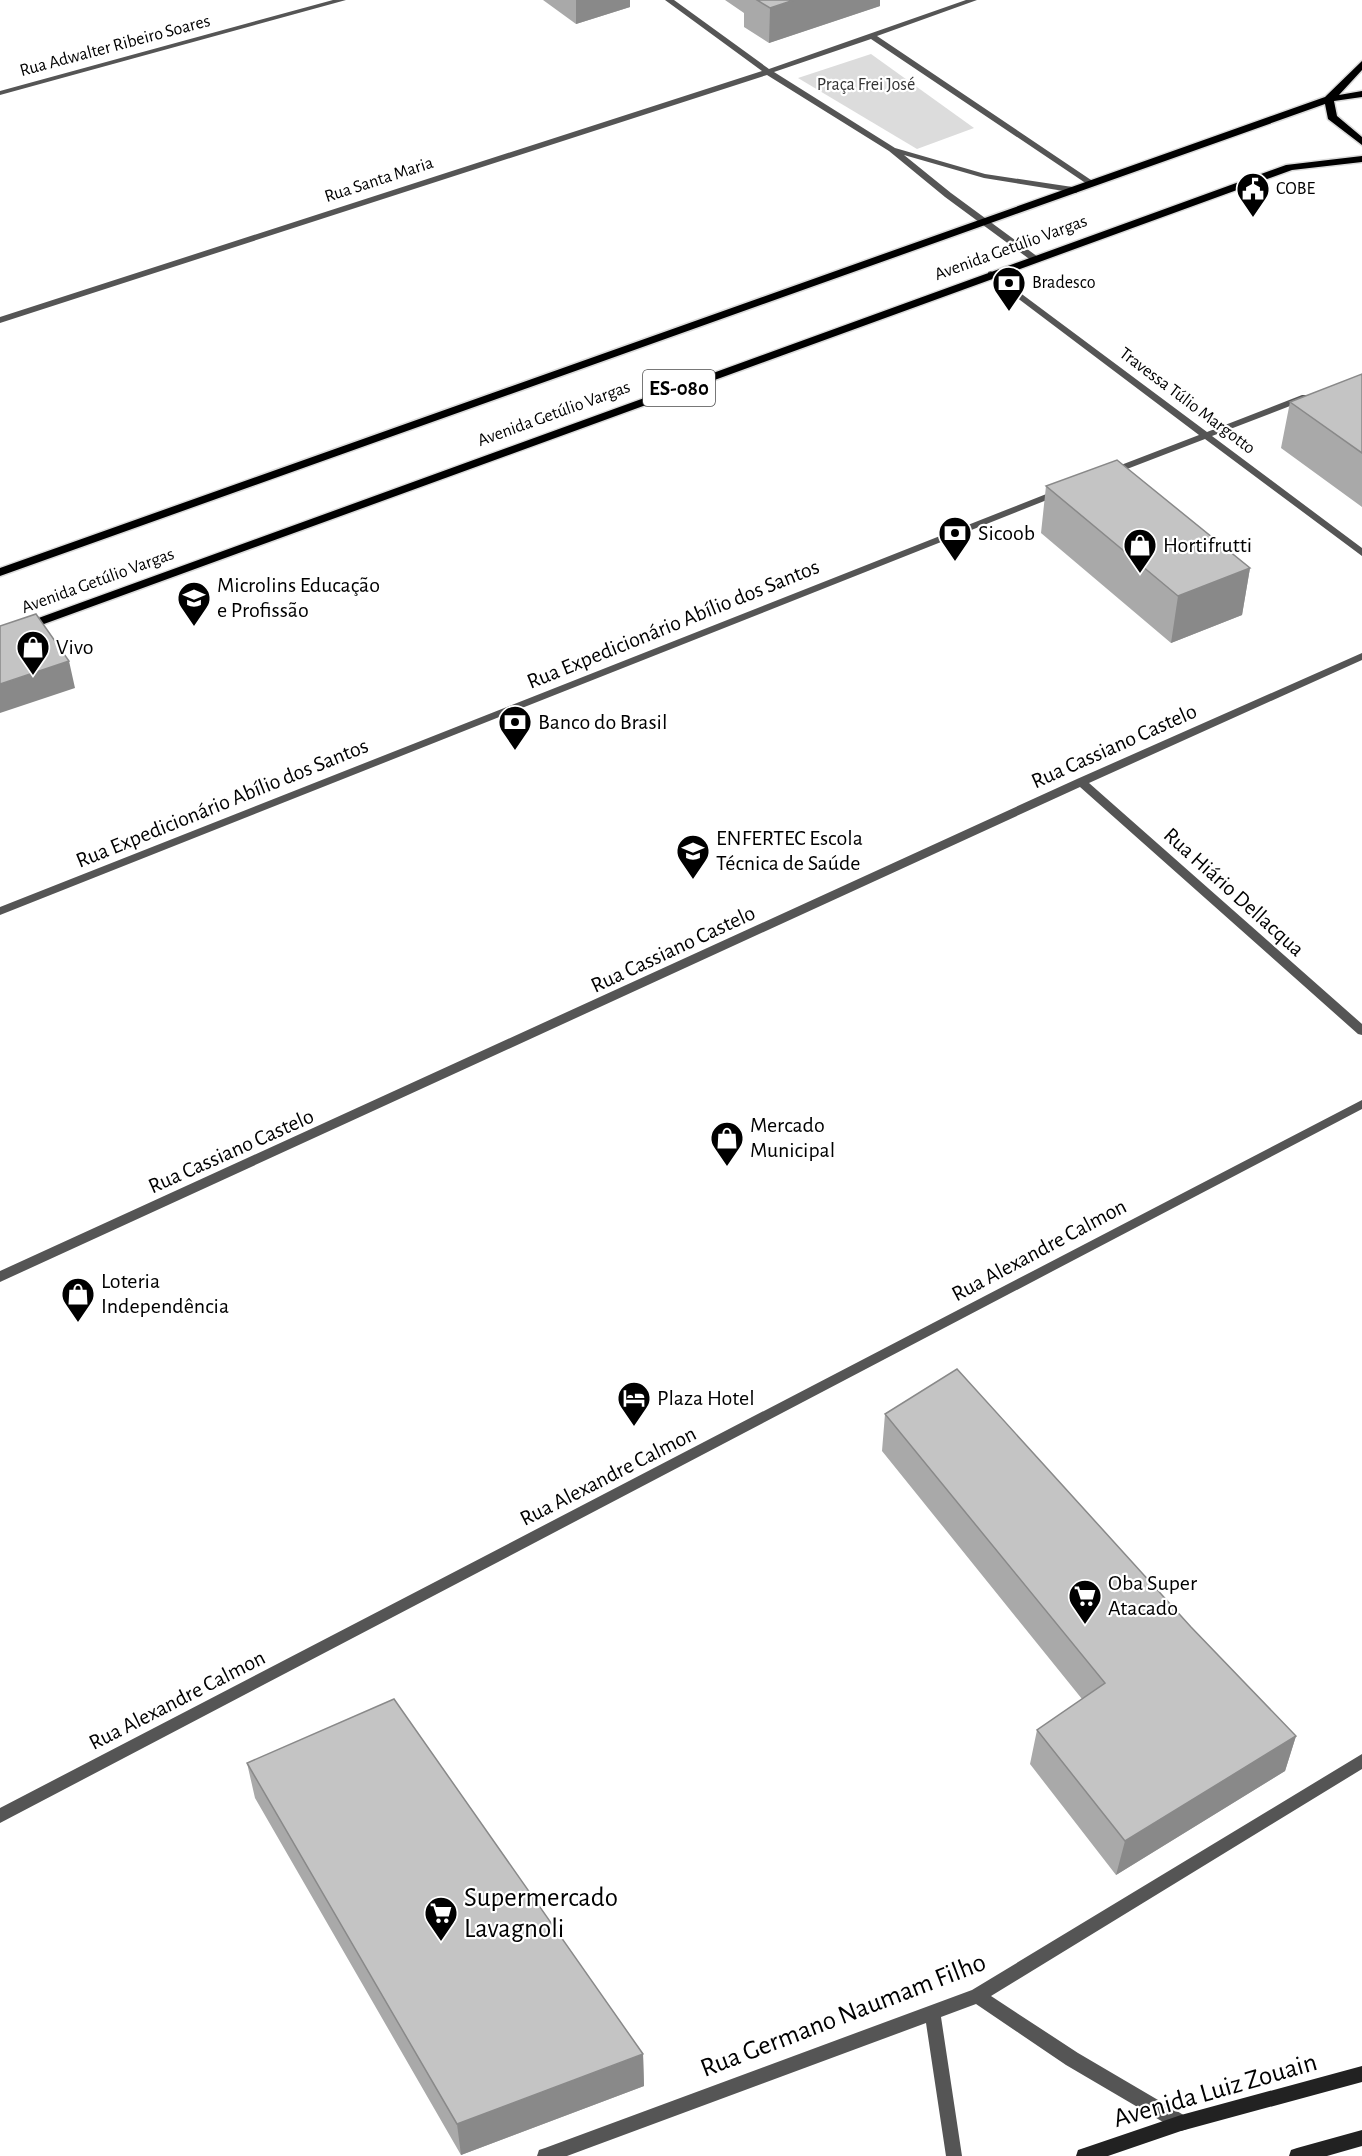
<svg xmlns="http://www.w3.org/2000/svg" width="1362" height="2156" font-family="'Alegreya Sans',sans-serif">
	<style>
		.green { fill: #dcdcdc }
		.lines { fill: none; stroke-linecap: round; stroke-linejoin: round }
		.primary-casing { stroke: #dbdbdb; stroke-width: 3 }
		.street { fill: #555; fill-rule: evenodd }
		.secondary { fill: #222; fill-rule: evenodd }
		.primary { fill: #000; fill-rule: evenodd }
		.wall { fill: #a9a9a9 }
		.shaded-wall { fill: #898989 }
		.building { fill: #c4c4c4; stroke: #898989; stroke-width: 1.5 }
		.labels { text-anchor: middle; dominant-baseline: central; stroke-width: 4.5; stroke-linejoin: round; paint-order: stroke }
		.far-street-label { font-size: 18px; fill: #000; stroke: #fff }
		.far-park-label { font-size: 18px; fill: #333; stroke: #fff }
		.far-poi-label { font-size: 18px; fill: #000; stroke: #fff; text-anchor: start }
		.shield { fill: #fff; stroke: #4c4c4c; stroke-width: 1.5 }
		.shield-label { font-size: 21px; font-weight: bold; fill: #000 }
		.poi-label { font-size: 22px; fill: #000; stroke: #fff; text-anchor: start }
		.street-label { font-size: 22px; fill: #000; stroke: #fff }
		.near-poi-label { font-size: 27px; fill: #000; stroke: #fff; text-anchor: start }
		.near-street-label { font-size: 27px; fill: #000; stroke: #fff }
	</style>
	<rect width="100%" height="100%" fill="#fff"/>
	<!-- green -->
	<path class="green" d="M871 54 974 128 917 149 798 78Z"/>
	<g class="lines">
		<defs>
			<path id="primary" d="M1362 61V70L1339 95 1362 91V97L1334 101 1337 116 1362 137V145L1328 119 1325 104 0 576V568L1325 97Z
				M1362 156V162L1292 170 0 640V632L1286 165Z"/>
		</defs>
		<!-- primary casing -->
		<use href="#primary" class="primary-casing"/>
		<!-- street -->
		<path class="street" d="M333 0H346L0 95V91Z
			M665 0H674L769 69 966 0H977L877 36 1097 184 1090 186 871 39 774 72 895 148 985 174 1079 188 1080 190 1076 193 984 178 904 155 951 193 1038 257V261H1032L945 197 889 151 767 75 0 323V317L762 71Z
			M991 271 1207 432 1302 395H1308V399L1212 436 1362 548V556L1205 439 1114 474H1108V470L1199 435 988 276V272Z
			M1059 489 1062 490V494L0 915V907Z
			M1362 653V660L1089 783 1362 1024V1035L1358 1034 1080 787 0 1282V1271L1077 779Z
			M1362 1100V1109L0 1823V1808Z
			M1362 1754V1769L991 1996 1078 2053 1187 2117 1189 2123 1187 2129 1181 2131 1175 2129 1066 2065 976 2004 941 2017 962 2156H946L926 2023 567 2156H537L539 2150 545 2148 972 1990Z"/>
		<!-- secondary -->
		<path class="secondary" d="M1362 2066V2082L1181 2131 1108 2156H1076L1078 2150 1084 2148 1181 2115Z
			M1362 2130V2146L1327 2156H1289L1291 2150 1297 2148Z"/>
		<!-- primary -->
		<use href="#primary" class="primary"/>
	</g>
	<!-- wall -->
	<path class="wall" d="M543 0H630V7L576 24Z
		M725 0H880V6L769 43 744 27V13Z
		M1362 374V507L1281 448 1290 402Z
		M1046 486 1250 568 1242 615 1171 643 1041 533Z
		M885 1414 1191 1627 1296 1736 1285 1771 1116 1875 1030 1764 1037 1730 1082 1699 882 1451Z
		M247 1763 643 2054 644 2086 461 2155 255 1798Z"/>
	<!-- shaded-wall -->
	<path class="shaded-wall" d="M576 0H630V7L576 24Z
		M794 0H880V6L769 43 770 8Z
		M1250 568 1242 615 1171 643 1178 596Z
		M69 661 75 688 0 713V684Z
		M1296 1736 1285 1771 1116 1875 1125 1841Z
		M643 2054 644 2086 461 2155 457 2124Z"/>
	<!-- building -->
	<path class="building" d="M757 0H794L770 8Z
		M1362 374V453L1290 402Z
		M1117 460 1250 568 1178 596 1046 486Z
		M36 614 69 661 0 684V626Z
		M957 1369 1191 1627 1296 1736 1125 1841 1037 1730 1105 1683 885 1414Z
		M394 1699 643 2054 457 2124 247 1763Z"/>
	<!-- icons -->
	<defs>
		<symbol id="civic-pin" viewBox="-11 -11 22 30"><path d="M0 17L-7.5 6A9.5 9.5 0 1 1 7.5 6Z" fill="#000" stroke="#fff"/><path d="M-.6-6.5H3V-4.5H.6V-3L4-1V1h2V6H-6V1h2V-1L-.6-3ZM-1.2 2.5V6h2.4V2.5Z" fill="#fff"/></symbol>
		<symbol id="bank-pin" viewBox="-11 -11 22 30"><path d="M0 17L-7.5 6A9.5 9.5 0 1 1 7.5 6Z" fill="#000" stroke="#fff"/><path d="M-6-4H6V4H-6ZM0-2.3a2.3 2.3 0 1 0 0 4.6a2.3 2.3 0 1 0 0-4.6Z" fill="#fff"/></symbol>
		<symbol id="shop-pin" viewBox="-11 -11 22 30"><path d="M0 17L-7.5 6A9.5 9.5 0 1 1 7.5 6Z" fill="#000" stroke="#fff"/><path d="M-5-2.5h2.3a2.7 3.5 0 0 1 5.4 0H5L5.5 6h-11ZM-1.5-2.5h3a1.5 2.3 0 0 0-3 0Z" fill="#fff"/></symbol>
		<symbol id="school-pin" viewBox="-11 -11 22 30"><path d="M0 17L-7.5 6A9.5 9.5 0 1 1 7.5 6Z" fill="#000" stroke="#fff"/><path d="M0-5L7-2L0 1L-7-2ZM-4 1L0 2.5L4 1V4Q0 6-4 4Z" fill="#fff"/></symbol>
		<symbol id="university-pin" viewBox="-11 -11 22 30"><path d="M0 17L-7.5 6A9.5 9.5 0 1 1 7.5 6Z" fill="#000" stroke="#fff"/><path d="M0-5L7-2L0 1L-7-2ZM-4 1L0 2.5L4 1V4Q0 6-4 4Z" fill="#fff"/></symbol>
		<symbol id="hotel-pin" viewBox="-11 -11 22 30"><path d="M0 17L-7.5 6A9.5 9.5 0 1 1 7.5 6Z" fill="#000" stroke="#fff"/><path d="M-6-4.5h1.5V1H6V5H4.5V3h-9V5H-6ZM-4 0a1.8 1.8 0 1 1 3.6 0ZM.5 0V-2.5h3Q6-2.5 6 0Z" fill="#fff"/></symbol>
		<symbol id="supermarket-pin" viewBox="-11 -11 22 30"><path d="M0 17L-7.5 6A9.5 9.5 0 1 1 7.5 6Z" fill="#000" stroke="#fff"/><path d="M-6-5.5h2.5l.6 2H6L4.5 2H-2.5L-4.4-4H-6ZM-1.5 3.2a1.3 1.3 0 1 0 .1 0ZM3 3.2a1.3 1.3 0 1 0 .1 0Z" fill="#fff"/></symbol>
	</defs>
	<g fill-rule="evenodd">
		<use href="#civic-pin" x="1234" y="170" width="38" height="52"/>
		<use href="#bank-pin" x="990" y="264" width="38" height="52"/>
		<use href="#bank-pin" x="936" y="514" width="38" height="52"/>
		<use href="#shop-pin" x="1121" y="526" width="38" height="52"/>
		<use href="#school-pin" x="175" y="579" width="38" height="52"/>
		<use href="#shop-pin" x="14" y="628" width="38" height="52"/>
		<use href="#bank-pin" x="496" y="703" width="38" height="52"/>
		<use href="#university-pin" x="674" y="832" width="38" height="52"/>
		<use href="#shop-pin" x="708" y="1119" width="38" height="52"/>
		<use href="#shop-pin" x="59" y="1275" width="38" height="52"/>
		<use href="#hotel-pin" x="615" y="1379" width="38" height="52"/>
		<use href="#supermarket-pin" x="1066" y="1577" width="38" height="52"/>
		<use href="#supermarket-pin" x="422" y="1894" width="38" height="52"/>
	</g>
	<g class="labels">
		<!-- far-street labels -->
		<g class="far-street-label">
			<text transform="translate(115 46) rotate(-15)">Rua Adwalter Ribeiro Soares</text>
			<text transform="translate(379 180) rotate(-18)">Rua Santa Maria</text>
			<text transform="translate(1011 248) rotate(-20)">Avenida Getúlio Vargas</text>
			<text transform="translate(1187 401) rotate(37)">Travessa Túlio Margotto</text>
			<text transform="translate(554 414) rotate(-20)">Avenida Getúlio Vargas</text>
			<text transform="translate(98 581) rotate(-20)">Avenida Getúlio Vargas</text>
		</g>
		<!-- far-park labels -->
		<g class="far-park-label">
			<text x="866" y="85">Praça Frei José</text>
		</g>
		<!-- far-poi labels -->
		<g class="far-poi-label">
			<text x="1276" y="189">COBE</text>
			<text x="1032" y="283">Bradesco</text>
		</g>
		<!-- shield labels -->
		<rect class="shield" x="643" y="370" width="72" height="36" rx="4.5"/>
		<g class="shield-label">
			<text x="679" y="388">ES-080</text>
		</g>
		<!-- poi labels -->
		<g class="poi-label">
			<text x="978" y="533">Sicoob</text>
			<text x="1163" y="545">Hortifrutti</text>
			<text x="217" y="585">Microlins Educação<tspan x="217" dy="25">e Profissão</tspan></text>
			<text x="56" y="647">Vivo</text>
			<text x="538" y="722">Banco do Brasil</text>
			<text x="716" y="838">ENFERTEC Escola<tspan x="716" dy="25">Técnica de Saúde</tspan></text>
			<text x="750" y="1125">Mercado<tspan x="750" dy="25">Municipal</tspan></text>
			<text x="101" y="1281">Loteria<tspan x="101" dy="25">Independência</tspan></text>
			<text x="657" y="1398">Plaza Hotel</text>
			<text x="1108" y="1583">Oba Super<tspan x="1108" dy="25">Atacado</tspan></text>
		</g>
		<!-- street labels -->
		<g class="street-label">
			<text transform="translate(673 624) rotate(-22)">Rua Expedicionário Abílio dos Santos</text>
			<text transform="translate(1114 746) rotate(-24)">Rua Cassiano Castelo</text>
			<text transform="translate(222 803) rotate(-22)">Rua Expedicionário Abílio dos Santos</text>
			<text transform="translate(1234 892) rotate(42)">Rua Hiário Dellacqua</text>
			<text transform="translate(673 949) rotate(-25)">Rua Cassiano Castelo</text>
			<text transform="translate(231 1151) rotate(-24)">Rua Cassiano Castelo</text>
			<text transform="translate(1039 1250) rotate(-28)">Rua Alexandre Calmon</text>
			<text transform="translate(608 1476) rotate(-27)">Rua Alexandre Calmon</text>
			<text transform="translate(177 1700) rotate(-27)">Rua Alexandre Calmon</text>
		</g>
		<!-- near-poi labels -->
		<g class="near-poi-label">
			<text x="464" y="1897">Supermercado<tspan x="464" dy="31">Lavagnoli</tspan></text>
		</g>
		<!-- near-street labels -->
		<g class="near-street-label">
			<text transform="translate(843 2015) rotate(-21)">Rua Germano Naumam Filho</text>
			<text transform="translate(1215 2090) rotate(-16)">Avenida Luiz Zouain</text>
		</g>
	</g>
</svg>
